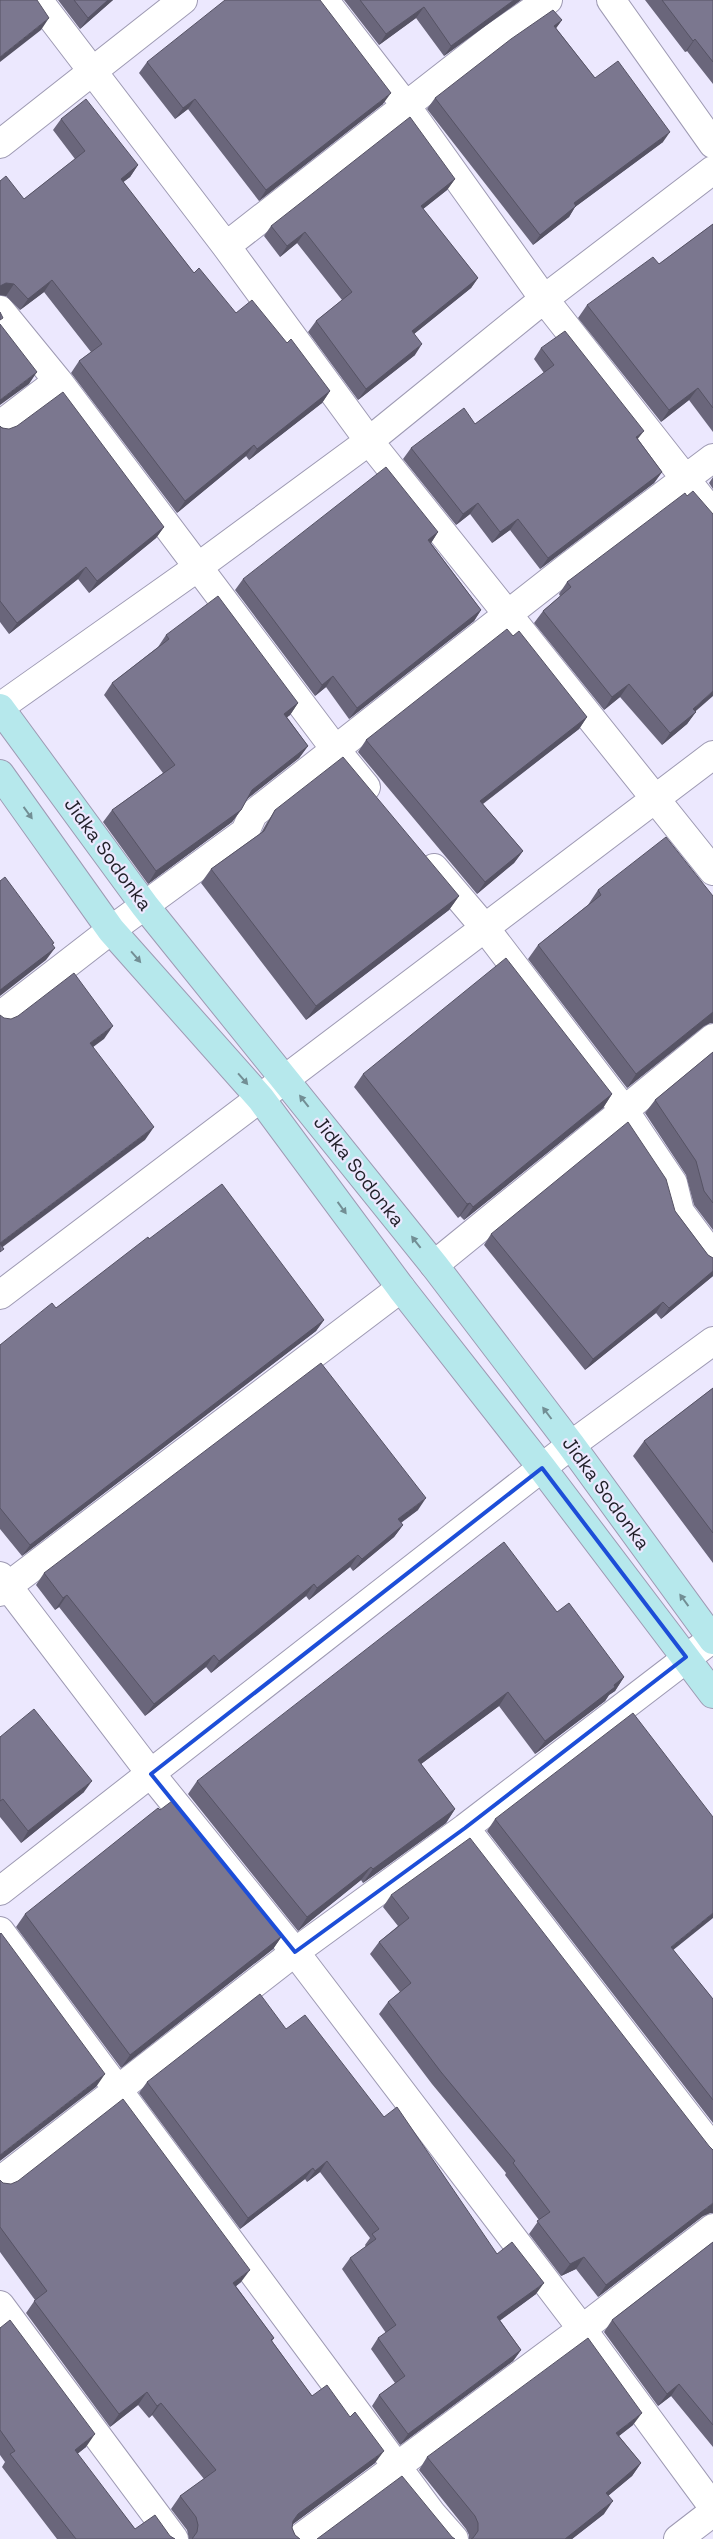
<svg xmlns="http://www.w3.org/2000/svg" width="713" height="2539" font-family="'Space Grotesk',sans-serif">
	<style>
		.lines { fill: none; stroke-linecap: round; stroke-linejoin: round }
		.minor-casing { stroke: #9e9ab3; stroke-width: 30 }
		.secondary-casing { stroke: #9e9ab3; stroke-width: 30 }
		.minor { stroke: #fff; stroke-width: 28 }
		.secondary { stroke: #b6e8ec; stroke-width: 28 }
		.wall { fill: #6a667b }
		.shaded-wall { fill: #565364 }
		.building { fill: #7b778f; stroke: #565364 }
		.oneway { fill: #728e94 }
		.marked { fill: none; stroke: #1d4ed8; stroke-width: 4; stroke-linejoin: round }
		.labels { text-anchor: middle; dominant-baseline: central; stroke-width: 4.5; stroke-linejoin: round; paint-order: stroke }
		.street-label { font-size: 19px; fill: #201f28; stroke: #ece8fe }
	</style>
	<rect width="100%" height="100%" fill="#ece8fe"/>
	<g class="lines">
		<defs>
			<path id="minor" d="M38 0 226 246 369 441 713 871
				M324 0 406 106 544 299 713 514
				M611 0 713 144
				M0 144 183 0
				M226 246 494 37 548 0
				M0 310 58 381 335 749 366 787
				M0 425 58 381
				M0 707 198 567 369 441 544 299 713 170
				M434 868 485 928 624 1110 673 1183 680 1212 713 1256
				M0 1016 111 930 245 832 253 814 568 567 713 458
				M434 1265 713 1038
				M0 1295 713 755
				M0 1576 151 1774 295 1952 582 2329 713 2507
				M0 1592 401 1288
				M465 1828 713 2149
				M0 1891 571 1445 713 1341
				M0 1931 432 2514 454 2539
				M0 2181 295 1952 465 1828 713 1638
				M0 2305 174 2539
				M299 2539 582 2329 713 2228
				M678 2539 713 2512"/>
			<path id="secondary" d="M0 708 145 906 434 1265 571 1445 713 1640
				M0 774 111 930 261 1099 401 1288 542 1468 713 1694"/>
		</defs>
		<!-- minor casing -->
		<use href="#minor" class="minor-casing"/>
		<!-- secondary casing -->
		<use href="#secondary" class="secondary-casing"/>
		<!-- minor -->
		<use href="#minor" class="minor"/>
		<!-- secondary -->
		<use href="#secondary" class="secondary"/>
	</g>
	<!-- wall -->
	<path class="wall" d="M58 0H113L80 29Z
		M344 0H521L444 56 416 18 379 45Z
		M645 0H713V84L687 51 685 52Z
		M562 20 556 28 595 78 663 142 575 207 569 217 533 245 427 109 435 98Z
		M147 62 383 104 259 201 188 109 175 119 139 73Z
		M61 119 138 165 130 177 123 182 194 273 236 313 287 343 330 391 322 403 249 460 246 456 177 513 71 373 79 361 91 352 44 292 20 310 6 296 0 295V181L24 199 75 159 53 130Z
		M455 179 447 190 423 209 478 278 471 288 414 334 415 355 358 400 308 332 316 321 342 300 297 243 280 257 264 236 271 226Z
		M713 224V432L689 400 661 422 578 318 587 305 659 264Z
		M541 348 638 439 662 472 654 483 540 569 510 530 492 543 470 514 456 525 403 459 411 448 475 424 544 373 534 359Z
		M0 426 164 527 156 538 89 593 78 579 9 634 0 622Z
		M713 477V489L709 483Z
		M687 496 696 711 687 724 662 745 620 697 604 710 534 623 543 611 560 596 559 594 567 582Z
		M438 532 431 543 481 610 474 621 349 719 326 687 315 696 235 590 243 579Z
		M166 635 298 703 290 715 287 717 308 746 299 758 247 799 241 810 232 822 148 884 103 822 112 810 163 773 104 695 112 683 158 647Z
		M513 636 587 717 579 729 483 804 523 851 514 863 477 894 358 752 366 740Z
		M275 810 459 896 449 910 306 1020 201 883 211 869 261 833 266 824Z
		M598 890 713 896V1023H710L704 1026 627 1088 528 959 538 945 588 905Z
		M713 1052V1230L694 1205 686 1175 645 1113 655 1100Z
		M363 1074 612 1094 603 1108 464 1220 460 1216 458 1218 354 1087Z
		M675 1211 708 1255 713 1258V1276L661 1319 656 1313 585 1370 484 1245 491 1234Z
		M149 1239 324 1320 316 1331 22 1556 0 1529V1345L56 1308Z
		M713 1388V1563L633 1456 644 1441Z
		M418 1510 401 1523 403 1525 394 1537 353 1571 350 1567 309 1600 306 1596 211 1673 206 1667 145 1716 59 1607 55 1610 36 1585 44 1573Z
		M557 1612 624 1677 615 1691 609 1695 605 1701 535 1754 499 1706 421 1764 455 1809 446 1823 363 1883 361 1880 298 1931 188 1794 197 1781Z
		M0 1737 84 1792 21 1843 0 1817Z
		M495 1819 673 1950 713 1999V2123L487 1831Z
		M391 1895 710 2213 703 2216 598 2297 576 2269 561 2276 529 2234 539 2220 505 2175 506 2173 432 2084 379 2014 388 2002 400 1992 370 1954 379 1942 398 1926 383 1907Z
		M25 1914 282 1936 273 1949 121 2068 16 1927Z
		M286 2029 384 2117 497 2254 536 2294 500 2320 521 2350 513 2361 400 2445 372 2406 379 2395 395 2383 371 2349 378 2338 386 2333 342 2269 350 2258 366 2247 365 2245 370 2238 320 2172 307 2182 305 2179 240 2229 139 2093 147 2082Z
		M0 2180 3 2183 241 2282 236 2286 274 2338 272 2341 312 2396 375 2463 293 2524 292 2528 295 2535 300 2539H189L187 2530 171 2509 180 2496 204 2479 152 2415 149 2418 138 2405 110 2427 26 2313 35 2300 0 2252Z
		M713 2242V2447L671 2396 658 2406 604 2332 612 2320Z
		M0 2328 86 2447 77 2454 135 2529 170 2536 175 2539H57L2 2467 5 2462 0 2455Z
		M633 2425 619 2436 641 2463 632 2476 608 2496 604 2514 572 2539H469V2535L466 2529 419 2470 427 2457Z"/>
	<!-- shaded-wall -->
	<path class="shaded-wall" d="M108 0H113L80 29 88 18Z
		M514 0H521L444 56 451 46Z
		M424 7 416 18 379 45 386 34Z
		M49 18 41 30 0 62V57Z
		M562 20 554 31V26Z
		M695 39 687 51 685 52 693 41Z
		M391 93 383 104 259 201 266 190Z
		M195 99 188 109 175 119 183 108Z
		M670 132 663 142 575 207 569 217 533 245 540 235 574 203Z
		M138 165 130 177 113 190 121 179Z
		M455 179 447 190 413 217 421 206Z
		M305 232 297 243 280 257 287 246Z
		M478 278 471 288 404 342 412 331Z
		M52 280 44 292 20 310 28 299Z
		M6 283 14 284 6 296 0 295V286Z
		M422 344 415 355 358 400 366 389Z
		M37 372 29 384 0 405V400Z
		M698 388 689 400 661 422 669 410Z
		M330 391 322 403 249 460 257 449Z
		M644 431 636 441V437Z
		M254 445 246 456 177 513 185 501Z
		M662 472 654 483 540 569 548 558Z
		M478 503 470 514 456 525 463 514Z
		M518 519 510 530 492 543 500 532Z
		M164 527 156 538 89 593 97 581Z
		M438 532 431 543 428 540Z
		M86 567 78 579 9 634 17 623Z
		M481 610 474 621 349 719 357 708Z
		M333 676 326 687 315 696 322 685Z
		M629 684 620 697 604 710 612 697Z
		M713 691V696L689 717 696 712 687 724 662 745 670 733 693 709Z
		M298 703 290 715 276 726 284 714Z
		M587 717 579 729 472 812 480 801Z
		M308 746 299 758 243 802 252 790Z
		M241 810 232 822 148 884 156 871Z
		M523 851 514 863 477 894 485 882Z
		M459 896 449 910 306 1020 316 1006Z
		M54 943 45 955 55 948 46 960 0 996V990Z
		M713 1012V1023H710L704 1026 627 1088 636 1074Z
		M113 1026 104 1039 81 1056 90 1043Z
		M612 1094 603 1108 464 1220 473 1207Z
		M154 1127 145 1140 0 1249V1243Z
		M470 1203 460 1216 458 1218 467 1204Z
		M713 1271V1276L661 1319 669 1308Z
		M663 1302 656 1313 585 1370 593 1359Z
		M324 1320 316 1331 22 1556 30 1545Z
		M426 1498 418 1510 389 1531 398 1519Z
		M403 1525 394 1537 353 1571 362 1559Z
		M358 1555 350 1567 309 1600 317 1588Z
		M314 1584 306 1596 211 1673 219 1661Z
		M67 1595 59 1607 55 1610 63 1598Z
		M214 1655 206 1667 145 1716 154 1704Z
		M624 1677 615 1691 609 1695 605 1701 535 1754 545 1741Z
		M508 1692 499 1706 409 1773 418 1760Z
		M92 1781 84 1792 21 1843 28 1831Z
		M455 1809 446 1823 363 1883 373 1869Z
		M371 1867 361 1880 298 1931 307 1917Z
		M713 1913V1918L662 1959 671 1947Z
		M282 1936 273 1949 121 2068 130 2055Z
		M105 2074 96 2087 0 2161V2155Z
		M327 2161 320 2172 307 2182 315 2171Z
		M313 2168 305 2179 240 2229 248 2218Z
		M713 2203V2213H710L703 2216 598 2297 606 2285Z
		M584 2257 576 2269 561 2276 570 2264Z
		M250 2270 241 2282 225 2295 233 2283Z
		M544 2283 536 2294 490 2328 497 2317Z
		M521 2350 513 2361 400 2445 408 2434Z
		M679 2384 671 2396 658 2406 667 2394Z
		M147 2392 138 2405 110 2427 119 2414Z
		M161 2403 152 2415 149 2418 157 2406Z
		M642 2413 633 2425 607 2445 616 2433Z
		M95 2434 86 2447 66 2463 75 2450Z
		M384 2451 375 2463 289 2527 298 2514Z
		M641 2463 632 2476 597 2505 606 2493Z
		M613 2501 604 2514 572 2539H565Z"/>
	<!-- building -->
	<path class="building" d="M0 0H37L49 18 0 57Z
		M74 0H108L88 18Z
		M225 0H320L391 93 266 190 195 99 183 108 147 62Z
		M360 0H514L451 46 424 7 386 34Z
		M662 0H713V62L695 39 693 41Z
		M553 10 562 20 554 26 595 78 618 61 670 132 574 203 576 206 540 235 435 98 511 39Z
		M86 99 138 165 121 179 194 273 199 268 236 313 252 300 287 343 291 339 330 391 257 449 254 445 185 501 79 361 102 344 52 280 28 299 14 284 6 283 0 286V181L6 176 24 199 85 151 61 119Z
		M410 117 455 179 421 206 478 278 412 331 422 344 366 389 316 321 352 292 305 232 287 246 271 226Z
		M713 224V408L698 388 669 410 587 305 653 257 659 264Z
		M0 312 3 318 0 320Z
		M0 324 37 372 0 400Z
		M565 331 644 431 636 437 662 472 548 558 518 519 500 532 478 503 463 514 411 448 464 408 475 424 554 365 541 348Z
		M63 392 164 527 97 581 86 567 17 623 0 601V426L2 428 9 429 17 426Z
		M386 467 438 532 428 540 481 610 357 708 333 676 322 685 243 579Z
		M693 491 713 514V691L693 709 696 712 670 733 629 684 612 697 543 611 571 587 567 582 685 493 687 496Z
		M218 596 298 703 284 714 308 746 252 790 241 810 156 871 112 810 175 765 112 683 169 639 166 635Z
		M507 629 513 636 519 631 587 717 480 801 523 851 485 882 366 740Z
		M343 757 459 896 316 1006 211 869 264 831 275 810Z
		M666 837 713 896V1012L636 1074 538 945 601 895 598 890Z
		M5 877 54 943 52 944 55 948 0 990V881Z
		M506 958 612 1094 473 1207 470 1203 467 1204 363 1074Z
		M74 973 113 1026 90 1043 154 1127 0 1243V1015L4 1018 11 1019 18 1016Z
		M713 1052V1203L704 1191 696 1161 655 1100Z
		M628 1122 666 1179 675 1211 708 1255 713 1258V1271L669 1308 663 1302 593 1359 491 1234Z
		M222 1184 324 1320 30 1545 0 1508V1345L52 1303 56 1308 148 1237 149 1239Z
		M0 1244 4 1249 0 1252Z
		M321 1363 426 1498 398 1519 403 1525 362 1559 358 1555 317 1588 314 1584 219 1661 214 1655 154 1704 67 1595 63 1598 44 1573Z
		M713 1388V1533L644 1441Z
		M504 1542 557 1612 569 1603 624 1677 614 1685 615 1687 545 1741 508 1692 418 1760 455 1809 373 1869 371 1867 307 1917 197 1781Z
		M34 1709 92 1781 28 1831 3 1799 0 1801V1737Z
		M633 1713 713 1817V1913L671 1947 713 1999V2100L495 1819Z
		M172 1801 282 1936 130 2055 25 1914 158 1808 160 1810Z
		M470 1838 709 2146 713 2150V2203L606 2285 584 2257 570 2264 537 2221 550 2212 513 2163 515 2161 441 2072 388 2002 411 1983 379 1942 409 1918 391 1895Z
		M1 1933 105 2074 0 2155V1934Z
		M260 1994 286 2029 305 2015 384 2117 397 2107 497 2254 512 2242 544 2283 497 2317 521 2350 408 2434 379 2395 405 2376 378 2338 396 2325 350 2258 376 2239 372 2234 379 2229 327 2161 315 2171 313 2168 248 2218 147 2082Z
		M123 2099 250 2270 233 2283 274 2338 271 2340 312 2396 327 2385 350 2417 355 2412 384 2451 298 2514 293 2521 292 2528 295 2535 300 2539H192L197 2532 198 2525 196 2517 180 2496 216 2470 161 2403 157 2406 147 2392 119 2414 34 2301 47 2291 0 2227V2180L3 2183 11 2184 18 2181Z
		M713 2242V2425L679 2384 667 2394 612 2320Z
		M10 2320 95 2434 75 2450 135 2529 155 2515 170 2536 175 2539H76L10 2454 15 2451 0 2430V2328Z
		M588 2338 642 2413 616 2433 641 2463 606 2493 613 2501 565 2539H471L473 2538 478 2531V2523L475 2516 427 2457Z
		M402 2476 452 2537 455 2539H317Z"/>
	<!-- one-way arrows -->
	<defs><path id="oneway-solid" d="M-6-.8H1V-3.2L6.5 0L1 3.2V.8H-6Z" transform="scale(1.25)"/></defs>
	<g class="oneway">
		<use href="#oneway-solid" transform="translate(28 813) rotate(54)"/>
		<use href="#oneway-solid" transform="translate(136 957) rotate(49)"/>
		<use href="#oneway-solid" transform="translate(243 1079) rotate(49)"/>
		<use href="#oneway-solid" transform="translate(304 1101) rotate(-128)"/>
		<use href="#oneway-solid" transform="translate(342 1208) rotate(54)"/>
		<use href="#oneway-solid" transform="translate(416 1242) rotate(-128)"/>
		<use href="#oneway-solid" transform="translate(547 1413) rotate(-127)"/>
		<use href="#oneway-solid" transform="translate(684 1600) rotate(-126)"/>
	</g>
	<!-- marked area -->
	<path class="marked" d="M542 1468 686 1657 465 1828 295 1952 151 1774Z"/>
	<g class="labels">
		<!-- street labels -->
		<g class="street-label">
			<text transform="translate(108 854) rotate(54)">Jidka Sodonka</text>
			<text transform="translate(359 1171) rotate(52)">Jidka Sodonka</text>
			<text transform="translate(606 1493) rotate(54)">Jidka Sodonka</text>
		</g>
	</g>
</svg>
